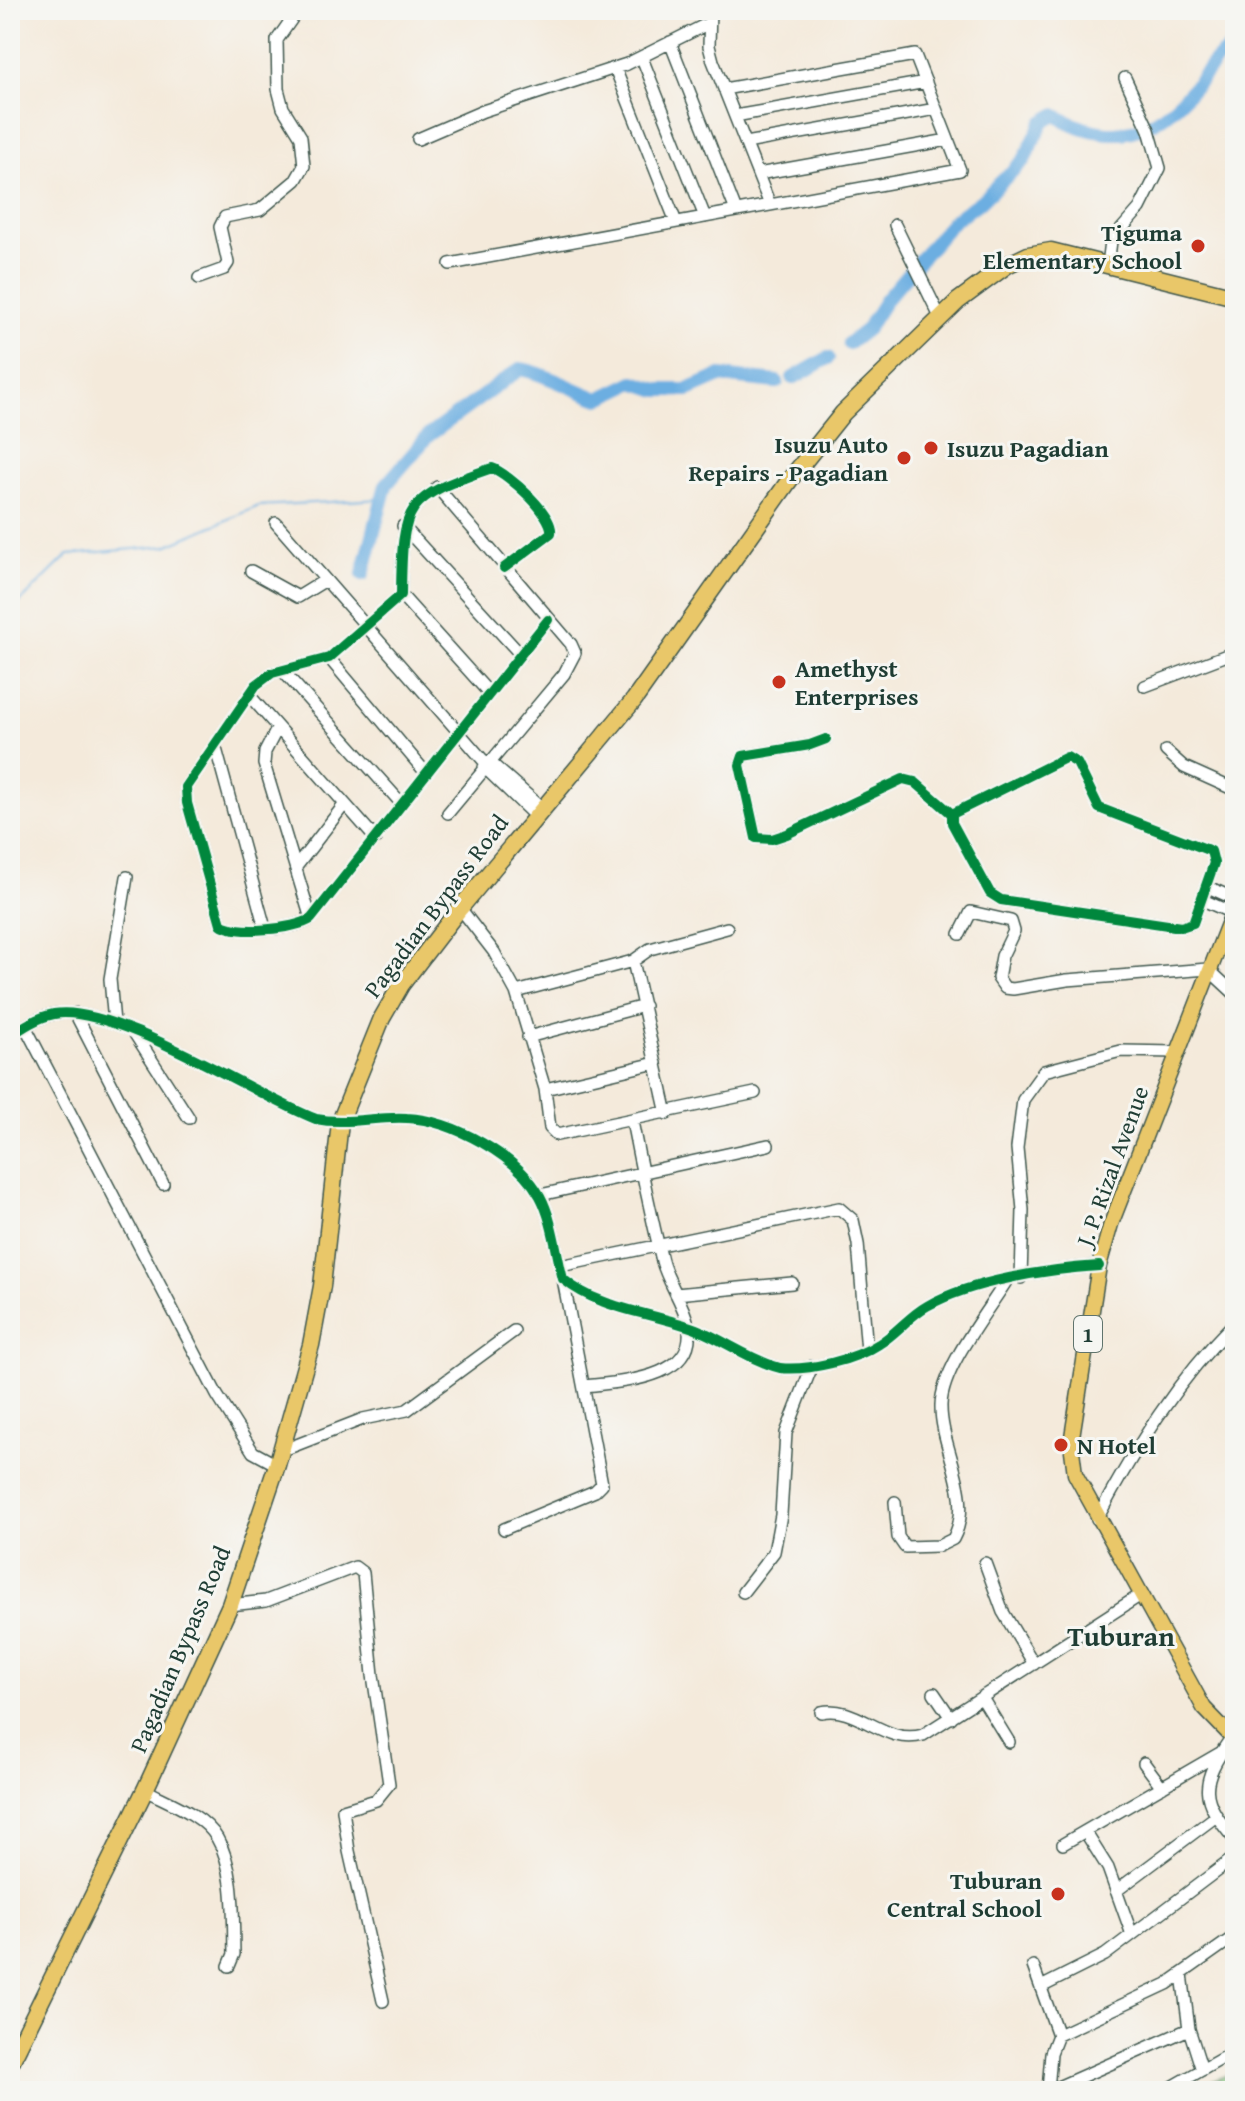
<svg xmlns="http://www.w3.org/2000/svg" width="1245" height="2101" font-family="'Gentium Book Plus',serif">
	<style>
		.green { fill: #8dcc83; stroke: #56845c; stroke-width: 2 }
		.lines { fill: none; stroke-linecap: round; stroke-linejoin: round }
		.stream { stroke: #6caee1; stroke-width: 2 }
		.river { stroke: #6caee1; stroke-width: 14 }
		.minor-casing { stroke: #3f574d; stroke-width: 14 }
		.major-casing { stroke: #3f574d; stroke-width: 17 }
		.highway-casing { stroke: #3f574d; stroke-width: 19 }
		.minor { stroke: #fff; stroke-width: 11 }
		.major { stroke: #e9c769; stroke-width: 14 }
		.highway { stroke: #e9c769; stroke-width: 16 }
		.cycleway-casing { stroke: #f6f6f2; stroke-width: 15 }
		.cycleway { stroke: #00873e; stroke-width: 10 }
		.poi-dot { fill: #c8321e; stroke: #f6f6f2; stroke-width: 3 }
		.labels { text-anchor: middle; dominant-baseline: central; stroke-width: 6; stroke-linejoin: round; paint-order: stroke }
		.shield { fill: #f6f6f2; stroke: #60746d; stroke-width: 2 }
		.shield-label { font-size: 22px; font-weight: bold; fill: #1f3d34 }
		.poi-label { font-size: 24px; font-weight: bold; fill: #1f3d34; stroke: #f6f6f2; text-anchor: end }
		.street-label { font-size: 24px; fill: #1f3d34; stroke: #f6f6f2 }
		.quarter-label { font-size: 28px; font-weight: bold; fill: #1f3d34; stroke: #f6f6f2 }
	</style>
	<rect width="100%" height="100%" fill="#f6f6f2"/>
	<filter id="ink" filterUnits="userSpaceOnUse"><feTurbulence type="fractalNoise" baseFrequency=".0125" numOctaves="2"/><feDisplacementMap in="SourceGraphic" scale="16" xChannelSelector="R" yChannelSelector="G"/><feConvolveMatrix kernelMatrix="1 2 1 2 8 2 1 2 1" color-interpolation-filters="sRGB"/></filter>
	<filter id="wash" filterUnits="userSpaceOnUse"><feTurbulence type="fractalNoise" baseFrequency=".006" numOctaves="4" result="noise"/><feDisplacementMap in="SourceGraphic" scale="32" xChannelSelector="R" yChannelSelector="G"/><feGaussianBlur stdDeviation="1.8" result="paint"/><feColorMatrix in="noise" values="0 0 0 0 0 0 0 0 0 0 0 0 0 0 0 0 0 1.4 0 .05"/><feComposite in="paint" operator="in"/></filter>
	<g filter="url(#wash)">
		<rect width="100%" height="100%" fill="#f4eadb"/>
		<!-- green -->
		<path class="green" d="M1235 2072V2091H1188Z"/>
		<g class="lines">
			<!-- stream -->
			<path class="stream" d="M10 612 68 555 166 546 259 506 382 499"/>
			<!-- river -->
			<path class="river" d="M849 343 867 329 886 299 954 220 981 201 1024 160 1043 122 1055 115C1113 148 1153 135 1196 85 1211 67 1214 58 1235 46
				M793 378 828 358
				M363 574 386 485 429 435 520 369C542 372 576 391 599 399L634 382 658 390H688L720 376 777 382"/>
		</g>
	</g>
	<g filter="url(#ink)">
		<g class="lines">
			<defs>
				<path id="minor" d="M710 10 709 46 713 61 770 205
					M670 42 736 211
					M642 58 705 217
					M615 68 676 222
					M735 116 926 82
					M418 139 483 111 627 64 709 23
					M746 143 936 109
					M758 174 948 140
					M895 225 940 317
					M450 264 960 170 915 55 724 89
					M1108 265 1111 241 1140 208 1160 168 1149 130 1125 78
					M199 278 224 269 228 263 220 227 225 217 260 210 296 180 304 166 301 137 283 108 278 89 277 40 298 10
					M437 487 571 644 575 653 564 674 448 813
					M276 523 483 760 492 764 542 808
					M403 526 521 655
					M504 568 551 533C554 515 509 474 492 468 405 498 402 502 401 595L329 658 272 673 256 685 186 787 187 803 221 924C235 935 295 929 311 919L548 620
					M251 571 298 597 324 581
					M401 595 489 693
					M329 658 426 773
					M282 670 402 804
					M1145 686 1235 652
					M249 695 376 839
					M277 729 265 752 264 764 311 919
					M826 739 810 745 743 756 740 765 756 838 772 839 787 834 903 779 915 782 952 814V823L990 893 1001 900 1181 927 1193 923 1214 863 1211 851 1099 808 1077 763 1067 757 952 814
					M215 745 265 928
					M1166 751 1184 767 1235 790
					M484 767 535 816
					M296 867 344 805
					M1208 887 1235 899
					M1203 900 1232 913
					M460 908 494 952 516 992 545 1089 550 1128 557 1135 755 1093
					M960 934 971 912 1011 921 1014 931 1002 956 998 978 1005 988 1013 989 1067 980 1208 969 1235 994
					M633 961 650 949 727 928
					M516 992 633 961 667 1114
					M75 1013 163 1184
					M114 1023 110 979 127 877
					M25 1026 217 1395 253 1452 277 1465
					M133 1031 189 1118
					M10 1036C23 1027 38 1017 54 1014 113 1003 254 1095 316 1119 346 1125 377 1116 407 1118 452 1120 518 1156 540 1196 553 1220 556 1253 563 1279 600 1310 652 1312 696 1329 724 1340 750 1360 780 1368 808 1371 855 1360 879 1344 897 1333 909 1316 927 1306 970 1281 1049 1269 1099 1266
					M528 1037 644 1006
					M545 1089 656 1063
					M540 1195 768 1145
					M560 1266 839 1208 853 1220 858 1244 867 1351
					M1021 1278 1023 1210 1017 1148 1023 1100 1044 1071 1121 1051 1176 1052
					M676 1294 792 1283
					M585 1386C620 1382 700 1379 688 1324 683 1302 668 1283 662 1261 651 1215 641 1168 632 1121
					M281 1451 363 1419 407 1410 514 1331
					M895 1502 898 1537 905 1547 939 1546 953 1539C976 1496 940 1449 941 1405 942 1368 987 1312 1007 1280
					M1097 1519C1135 1448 1177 1380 1235 1322
					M504 1529 595 1491 602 1484 563 1279
					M985 1563 1003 1612 1034 1664
					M743 1592 774 1552 781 1515 786 1433 812 1366
					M230 1605 266 1601 355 1567 363 1573 373 1675 389 1784 376 1800 343 1810 349 1851 383 2001
					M934 1693 951 1718
					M982 1698 1009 1742
					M821 1712C858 1704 884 1746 923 1735L1139 1596
					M1231 1738C1199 1784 1199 1798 1235 1840
					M1144 1763 1162 1787
					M145 1790C168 1802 204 1815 217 1838 236 1870 233 1919 234 1954L229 1966
					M1086 1833 1108 1868 1131 1932
					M1063 1844 1220 1753
					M1116 1891 1215 1817
					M1033 1966 1058 2035
					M1182 1974 1189 2029 1202 2070
					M1043 1986 1105 1955 1235 1857
					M1048 2091 1051 2053 1058 2035 1167 1984 1235 1936
					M1049 2091 1189 2029
					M1165 2091 1235 2051"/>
				<path id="major" d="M1235 906 1111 1224 1099 1266 1071 1443 1075 1474 1204 1708 1235 1740"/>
				<path id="highway" d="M10 2064 145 1790 230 1605 277 1465 311 1345 322 1286 340 1122 382 1018 401 985 460 908 634 700 791 478 843 413 958 301 1007 265 1028 255 1051 251 1235 297"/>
			</defs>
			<!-- minor casing -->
			<use href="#minor" class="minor-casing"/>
			<!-- major casing -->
			<use href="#major" class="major-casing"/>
			<!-- highway casing -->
			<use href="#highway" class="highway-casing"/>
			<!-- minor -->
			<use href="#minor" class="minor"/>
			<!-- major -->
			<use href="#major" class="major"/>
			<!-- highway -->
			<use href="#highway" class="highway"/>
			<defs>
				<path id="cycleway" d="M504 568 551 533C554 515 509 474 492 468 405 498 402 502 401 595L329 658 272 673 256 685 186 787 187 803 221 924C235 935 295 929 311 919L548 620
					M826 739 810 745 743 756 740 765 756 838 772 839 787 834 903 779 915 782 952 814V823L990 893 1001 900 1181 927 1193 923 1214 863 1211 851 1099 808 1077 763 1067 757 952 814
					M10 1036C23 1027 38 1017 54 1014 113 1003 254 1095 316 1119 346 1125 377 1116 407 1118 452 1120 518 1156 540 1196 553 1220 556 1253 563 1279 600 1310 652 1312 696 1329 724 1340 750 1360 780 1368 808 1371 855 1360 879 1344 897 1333 909 1316 927 1306 970 1281 1049 1269 1099 1266"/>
			</defs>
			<!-- cycleway casing -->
			<use href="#cycleway" class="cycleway-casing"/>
			<!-- cycleway -->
			<use href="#cycleway" class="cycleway"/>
		</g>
	</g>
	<!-- markers -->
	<g class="poi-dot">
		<circle cx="1198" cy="246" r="8"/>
		<circle cx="931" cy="448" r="8"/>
		<circle cx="904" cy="458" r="8"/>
		<circle cx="779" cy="682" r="8"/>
		<circle cx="1061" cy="1445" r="8"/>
		<circle cx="1058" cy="1894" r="8"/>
	</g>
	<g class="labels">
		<!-- shield labels -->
		<rect class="shield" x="1074" y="1316" width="28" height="36" rx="6"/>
		<g class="shield-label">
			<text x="1088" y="1334">1</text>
		</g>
		<!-- poi labels -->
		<g class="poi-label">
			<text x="1182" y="232">Tiguma<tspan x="1182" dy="28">Elementary School</tspan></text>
			<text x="888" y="444">Isuzu Auto<tspan x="888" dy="28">Repairs - Pagadian</tspan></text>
			<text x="947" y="448" text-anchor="start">Isuzu Pagadian</text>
			<text x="795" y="668" text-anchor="start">Amethyst<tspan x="795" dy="28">Enterprises</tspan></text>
			<text x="1077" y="1445" text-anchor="start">N Hotel</text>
			<text x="1042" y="1880">Tuburan<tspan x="1042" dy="28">Central School</tspan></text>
		</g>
		<!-- street labels -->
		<g class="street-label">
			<text transform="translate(436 906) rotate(-53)">Pagadian Bypass Road</text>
			<text transform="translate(1112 1166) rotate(-70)">J. P. Rizal Avenue</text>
			<text transform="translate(180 1649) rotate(-67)">Pagadian Bypass Road</text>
		</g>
		<!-- quarter labels -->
		<g class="quarter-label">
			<text x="1121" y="1635">Tuburan</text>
		</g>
	</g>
	<!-- margin -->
	<rect width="1245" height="2101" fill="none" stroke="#f6f6f2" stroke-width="40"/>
</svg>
